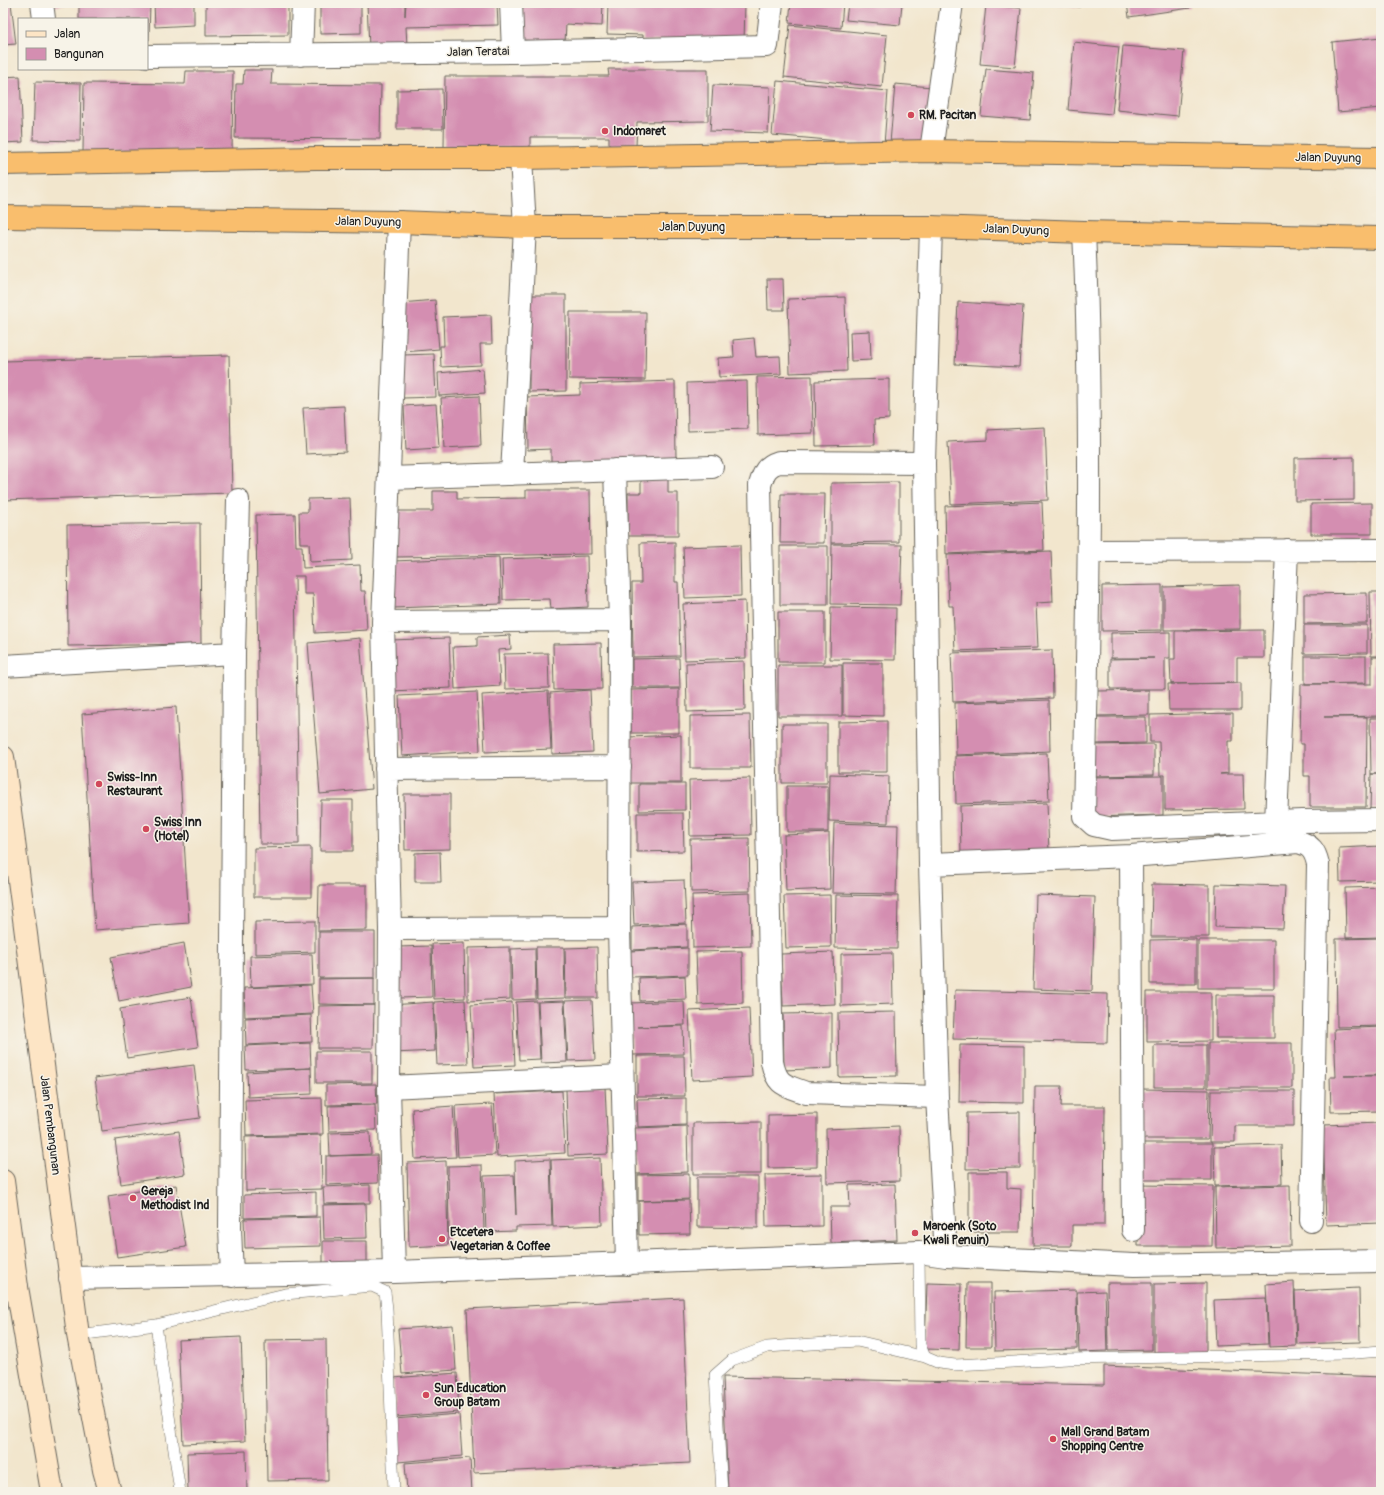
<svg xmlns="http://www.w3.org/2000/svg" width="1384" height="1495" font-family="Pangolin,sans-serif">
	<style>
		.building { fill: #d48eb1 }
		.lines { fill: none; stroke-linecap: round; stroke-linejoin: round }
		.service-casing { stroke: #67635a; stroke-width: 12 }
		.minor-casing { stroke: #67635a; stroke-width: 24 }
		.secondary-casing { stroke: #67635a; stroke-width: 24 }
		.trunk-casing { stroke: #67635a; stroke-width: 24 }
		.service { stroke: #fff; stroke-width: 11 }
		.minor { stroke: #fff; stroke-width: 22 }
		.secondary { stroke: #fde5c5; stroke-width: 22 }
		.trunk { stroke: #f9be6d; stroke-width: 22 }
		.poi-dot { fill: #d1495b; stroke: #f7f3e8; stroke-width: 1.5 }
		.labels { text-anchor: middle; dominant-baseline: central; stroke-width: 3; stroke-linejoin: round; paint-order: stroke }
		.street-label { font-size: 12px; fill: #1c1c1c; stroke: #f7f3e8 }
		.poi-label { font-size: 12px; font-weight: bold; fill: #1c1c1c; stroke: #f7f3e8; text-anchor: start }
	</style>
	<rect width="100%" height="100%" fill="#f7f3e8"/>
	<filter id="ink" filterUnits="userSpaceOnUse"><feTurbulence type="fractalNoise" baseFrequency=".025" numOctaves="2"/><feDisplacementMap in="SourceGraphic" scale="8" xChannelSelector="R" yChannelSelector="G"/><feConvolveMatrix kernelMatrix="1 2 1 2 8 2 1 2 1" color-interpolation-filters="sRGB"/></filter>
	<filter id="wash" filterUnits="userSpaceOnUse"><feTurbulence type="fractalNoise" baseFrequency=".012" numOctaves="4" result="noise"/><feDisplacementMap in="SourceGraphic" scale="16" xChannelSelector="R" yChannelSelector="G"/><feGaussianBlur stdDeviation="0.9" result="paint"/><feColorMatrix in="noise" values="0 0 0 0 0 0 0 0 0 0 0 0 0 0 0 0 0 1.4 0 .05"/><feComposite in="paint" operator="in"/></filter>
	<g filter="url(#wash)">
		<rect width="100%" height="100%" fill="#f2e6cd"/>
		<g id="blocks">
			<!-- building -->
			<path class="building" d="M3 3H11L16 44 3 45Z
				M55 3H73V4L55 6Z
				M79 3H150L149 40H147V19H79Z
				M154 3H194V25L155 27Z
				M206 3H288V35L206 36Z
				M320 3H361V33L320 34Z
				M367 3H405V16L406 3H497L498 25 406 27 407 46 369 47Z
				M523 3H603L602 26 566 24 565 42 521 40Z
				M608 3H745L744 43 643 41V35L607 34Z
				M791 3H843L841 28 789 23Z
				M848 3H902L900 25 846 20Z
				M1046 3H1080V7Z
				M1127 3H1189L1190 8 1129 17Z
				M986 5 1021 8 1015 67 980 64Z
				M790 25 887 35 882 87 784 77Z
				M1381 37V108L1338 112 1332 42Z
				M1074 42 1119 47 1112 114 1068 110Z
				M1123 46 1184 51 1178 116 1117 110Z
				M608 69H708V121L637 122 636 146H609V137H530V148L444 147 445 76H609Z
				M986 69 1034 73 1030 120 981 116Z
				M244 70H272L271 84 381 85 380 139 235 138 236 84H243Z
				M186 71H233L232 153 83 152 84 83 185 84Z
				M20 76 23 142 3 143V77Z
				M777 81 888 91 884 145 772 135Z
				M35 82 81 83 80 141 33 140Z
				M895 84 932 87 926 146 890 143Z
				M713 85 770 87 768 133 710 131Z
				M442 89 443 129H397V90Z
				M767 279H783L784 310H768Z
				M529 295H566V391L529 392Z
				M845 297 847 371 790 373 788 299Z
				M435 300 439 349 404 352 401 303Z
				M958 302 1023 306 1019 367 955 364Z
				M570 312H646L645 380 569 379Z
				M491 315 492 344H480L481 365 441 367 440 346H444L443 317Z
				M870 331 871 360 851 361 850 332Z
				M754 338 756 357 780 356 781 374 719 377 718 358 734 357 733 340Z
				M434 354 436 397 403 398 402 355Z
				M229 355 232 493 3 500V361Z
				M483 369 485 393 439 396 438 373Z
				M812 376 813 433 758 435 757 377Z
				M889 379V419L874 420 875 445 816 446 815 381Z
				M675 381 676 460 551 464V449L528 450 527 397 580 395V384Z
				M747 381 748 429 688 431 687 383Z
				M479 396 481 446 444 448 441 398Z
				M436 404 439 448 406 450 404 406Z
				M344 406 346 452 306 454 303 408Z
				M1045 427 1048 500 951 504 948 442 988 440V430Z
				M1354 457V500L1295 501V458Z
				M668 478V493H678V536H628V493H641V479Z
				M899 482V542L831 543V483Z
				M526 490H590L591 554 396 557 395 511H433V491H457V499L526 498Z
				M781 494H825L824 543H780Z
				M350 498 352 560 310 562 309 543H300L299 512H308V499Z
				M1042 502 1044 550 946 554 945 506Z
				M1372 503V534H1311V504Z
				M295 514 296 546H302L303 568 360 565 361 591H365L367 630 315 633 313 594H304V576H295L299 844H260L256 515Z
				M200 523 201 644 68 646 67 525Z
				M675 542V582H678L680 656 633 657 632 583H641L640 543Z
				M832 544 902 545 900 605 831 604Z
				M740 545 741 596 685 598 683 547Z
				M780 546H828V605H780Z
				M1051 551 1053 602 1036 603 1038 648 955 651 953 606H949L947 555Z
				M587 556 588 607 551 609 550 599 503 600 502 559Z
				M499 557 501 604 394 608 392 561Z
				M1162 585V630L1102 631V586Z
				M1240 585V629L1164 630V587Z
				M1370 592H1381V656H1371Z
				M1367 593V623L1304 624V594Z
				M745 601 746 658 685 660 683 604Z
				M831 607 896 608 895 660 830 659Z
				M778 612H825V662H778Z
				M1304 625H1367V653L1304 654Z
				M1264 630V658H1237V683L1171 684 1170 659H1175V631Z
				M1170 632V658H1165V689H1110V659L1154 658H1111V633Z
				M510 635 511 649 498 650 500 686 455 689 453 647 477 646V637Z
				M360 638 372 789 320 794 308 643Z
				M449 638 451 688 392 691 390 640Z
				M601 643 602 689 554 690 553 644Z
				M1052 650 1053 698 953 702 951 653Z
				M548 653 549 688 505 689 504 654Z
				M1305 656H1366V683L1305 684Z
				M1372 657H1381V716L1324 717H1367L1366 807H1310V776H1304V744H1300L1301 684H1372Z
				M679 658 680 688H632V659Z
				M744 661 745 710 687 712 686 663Z
				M843 663H883V716L843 715Z
				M778 665H842V716H778Z
				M1241 683V710H1169L1168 684Z
				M679 689V733H631V690Z
				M590 690 593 752 552 754 550 693Z
				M1149 690V715L1097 716V691Z
				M548 691 551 749 485 752 482 695Z
				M477 692 480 751 402 756 399 696Z
				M1049 700 1050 751 956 755 955 703Z
				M176 707 189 923 95 930 82 714Z
				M1233 713V741H1228V773L1220 774H1243L1244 809 1165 810V775H1160L1159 742H1150V715Z
				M750 715 751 768H690V716Z
				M1096 717H1146V743L1096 744Z
				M1370 718H1381V743L1377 744H1381V774H1371Z
				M887 721V772H838V722Z
				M782 724H827V783H782Z
				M681 735V783H628V737Z
				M1154 744V775L1092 776 1091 745Z
				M1047 753 1049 801 956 804 955 756Z
				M830 774 889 776 888 823 829 821Z
				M1371 774H1381V809H1370Z
				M1163 776V815L1090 817 1089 777Z
				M750 778 751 835 690 836 689 780Z
				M639 784H685V810L639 811Z
				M787 786H828V832H787Z
				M404 794H450V849L405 850Z
				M321 800H353V851H320Z
				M1047 803 1049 852 961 854 960 806Z
				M637 813H683L684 851 637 852Z
				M834 823 898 825 896 894 832 893Z
				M829 833 830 889 786 891 784 835Z
				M749 838 750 891 691 892 690 839Z
				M1381 846V881L1340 882 1339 848Z
				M311 847V897H254V848Z
				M440 852 441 882H415V853Z
				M684 880 686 923 634 925 632 882Z
				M1152 884 1209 885V937H1151Z
				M1216 884 1285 886 1283 929 1215 927Z
				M319 885H367V930L318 931Z
				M1381 887V937L1346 938 1345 888Z
				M750 893 751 946 693 948 692 895Z
				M830 895 831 947 786 948 784 896Z
				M836 895 898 896 897 949 835 948Z
				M1036 895 1095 897 1092 991 1033 989Z
				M315 921V952L255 954V922Z
				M687 924V947L632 950V927Z
				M319 932H375V978H319Z
				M1381 938V1026L1337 1027 1336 939Z
				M1196 939V984H1150V940Z
				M1198 940H1274V988H1198Z
				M184 943 191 987 119 1001 111 957Z
				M464 943 465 998 434 999 432 944Z
				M431 946 432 997 400 998 398 947Z
				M510 947V999L468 1001V948Z
				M536 947H564L565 998 537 999Z
				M597 947 598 998H566L565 948Z
				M535 948 536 999 512 1000 511 949Z
				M688 948V975L631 977 630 951Z
				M742 951 743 1003 698 1005 696 952Z
				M833 952 835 1004 783 1006 781 954Z
				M892 953 893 1004 841 1006V954Z
				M312 954 313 984 251 987 250 956Z
				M685 976 686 999 640 1001 639 978Z
				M374 978V1005L319 1004V979Z
				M311 985 313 1014 245 1017 244 988Z
				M955 990 1108 994 1107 1043 953 1039Z
				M1147 992H1211V1041L1147 1042Z
				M1216 995H1274V1038H1216Z
				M191 997 198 1047 127 1058 120 1009Z
				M465 1000 468 1064 437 1065 434 1002Z
				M592 1000 595 1060 568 1061 565 1001Z
				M537 1001 540 1059 519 1060 516 1002Z
				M564 1001 567 1062 541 1063 538 1002Z
				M684 1001 685 1025 637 1027 683 1026 684 1054 632 1055 630 1003Z
				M433 1002 435 1051 394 1053 391 1005Z
				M512 1002 515 1065 474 1067 471 1005Z
				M374 1005 373 1048H318L319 1006Z
				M749 1008 752 1077 692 1080 689 1011Z
				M896 1012 897 1076 839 1077 838 1013Z
				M832 1013V1068L784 1070 783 1014Z
				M311 1015 312 1042 246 1045 245 1018Z
				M1381 1027V1075L1344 1076H1381V1111L1331 1112 1330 1077H1336L1334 1029Z
				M310 1043 311 1068 246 1070 245 1046Z
				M1208 1043H1292V1088H1208Z
				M960 1045 1024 1046V1103L959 1102Z
				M1154 1045H1206V1087H1154Z
				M316 1051H372V1083H316Z
				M637 1056H684L685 1096H637Z
				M194 1065 200 1118 102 1131 95 1078Z
				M311 1068 312 1094 248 1097 247 1072Z
				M376 1084 377 1104 326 1105V1085Z
				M1035 1086H1062L1061 1106H1105L1104 1225H1072V1246H1033Z
				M605 1087 608 1154 568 1156 566 1089Z
				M1140 1089 1209 1090 1208 1139H1140Z
				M562 1091 565 1153 497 1157 494 1094Z
				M1211 1091H1294V1126H1235V1142H1210Z
				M322 1098 323 1134 246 1136 245 1100Z
				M686 1098V1125L638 1127 637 1099Z
				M492 1104 495 1155 458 1157 455 1106Z
				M375 1105 376 1130 329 1131 328 1106Z
				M453 1106 456 1157 415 1159 412 1109Z
				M1020 1112V1168L966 1169 967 1113Z
				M817 1114V1167L768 1168V1115Z
				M761 1122V1174H693V1123Z
				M1381 1123V1223L1326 1225 1323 1125Z
				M687 1126 688 1172 636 1174 635 1128Z
				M899 1126 900 1181 827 1183 826 1129Z
				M179 1131 185 1174 121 1184 115 1140Z
				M370 1132 371 1154 330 1156 329 1133Z
				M321 1135 322 1189 246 1191 245 1137Z
				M1139 1143H1212V1180H1139Z
				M1281 1145 1282 1184 1215 1186 1214 1147Z
				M377 1155 378 1183 326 1185V1156Z
				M600 1158 602 1225 553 1227 551 1160Z
				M550 1159 552 1226 516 1227V1231L486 1232 484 1176 514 1175 516 1216 515 1161Z
				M446 1161 448 1245 409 1247 407 1163Z
				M482 1165 484 1231 449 1233 448 1166Z
				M969 1172H1007V1188L1021 1189 1020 1232H969Z
				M689 1174V1199L638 1201V1175Z
				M822 1174V1226L766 1227 765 1175Z
				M697 1177H758V1228L697 1227Z
				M895 1184 897 1240 831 1243 830 1207H850L849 1185Z
				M176 1185 186 1247 117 1257 108 1196Z
				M370 1185V1203L324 1204 323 1187Z
				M1138 1185 1213 1186 1212 1246H1138Z
				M1290 1185 1291 1246 1216 1248 1215 1187Z
				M316 1192V1216L244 1218V1195Z
				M689 1200 690 1234 639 1235V1201Z
				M366 1204 367 1238 324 1239 323 1205Z
				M320 1217 321 1246 245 1248 244 1219Z
				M323 1241H367V1265H323Z
				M1294 1282 1296 1346 1269 1347 1266 1284Z
				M927 1283 961 1284 959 1350 925 1349Z
				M967 1283H991V1347H966Z
				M1107 1283H1152V1350L1108 1351Z
				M1206 1283V1351L1154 1352V1284Z
				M1359 1288 1360 1342 1297 1344 1295 1291Z
				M1076 1290 1077 1349 995 1351 994 1292Z
				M1105 1291 1107 1351 1079 1352 1077 1292Z
				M683 1298 690 1463 474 1473 467 1309Z
				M1266 1298 1268 1344 1216 1346 1214 1300Z
				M453 1325 456 1370 402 1374 398 1329Z
				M241 1337 245 1441 183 1444 178 1340Z
				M326 1339 328 1480 267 1481 265 1340Z
				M1104 1366 1381 1377V1492H728L723 1377 1104 1385Z
				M457 1373 459 1412 396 1417 393 1378Z
				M459 1414 462 1456 398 1462 394 1419Z
				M246 1451 247 1492H188L187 1453Z
				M470 1458 472 1492H407L405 1463Z"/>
		</g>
	</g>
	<g filter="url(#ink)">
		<use href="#blocks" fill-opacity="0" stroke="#67635a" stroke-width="1"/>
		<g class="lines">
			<defs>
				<path id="service" d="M919 1252 920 1345 925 1357 939 1363 955 1365 1068 1359 1344 1354 1381 1351
					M156 1325 180 1492
					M78 1335 156 1325 285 1294 372 1286 385 1292 387 1309 394 1492
					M722 1492 715 1375 732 1360 767 1347 857 1341 925 1357"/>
				<path id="minor" d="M42 3 44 19
					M511 3 513 52
					M301 55 303 3
					M147 56 513 52 767 46 772 3
					M931 151 952 3
					M931 227 924 463 930 864 937 1097 946 1256
					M1084 232C1093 427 1088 621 1084 816L1094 825 1112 829 1302 821 1381 820
					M924 463 779 462C766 466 764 472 760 485L772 1062C777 1086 785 1085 806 1093L937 1097
					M615 470 620 620 619 928 627 1264
					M512 474 525 227 521 158
					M389 478 712 467
					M1089 551 1381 550
					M383 622 620 620
					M3 666 234 653
					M386 769 620 767
					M1276 823 1287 550
					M1131 856 1133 1230
					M930 864 1131 856 1298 842C1311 845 1315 851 1318 864L1311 1221
					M390 929 619 928
					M389 1087 621 1076
					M394 1272 389 1087 390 929 383 622 399 222
					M232 1276 230 1228 234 653 238 500
					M70 1278 394 1272 919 1252 946 1256 1134 1265 1381 1261
					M3 1289 17 1287"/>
				<path id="secondary" d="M3 757 78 1335 104 1470 110 1492
					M3 1181 17 1287 52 1492"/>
				<path id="trunk" d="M3 164 316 158H521L931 151 1381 158
					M3 217 399 222 525 227H931L1084 232 1381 238"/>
			</defs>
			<!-- service casing -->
			<use href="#service" class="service-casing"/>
			<!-- minor casing -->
			<use href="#minor" class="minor-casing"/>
			<!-- secondary casing -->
			<use href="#secondary" class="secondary-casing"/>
			<!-- trunk casing -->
			<use href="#trunk" class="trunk-casing"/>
			<!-- service -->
			<use href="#service" class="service"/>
			<!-- minor -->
			<use href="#minor" class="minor"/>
			<!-- secondary -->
			<use href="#secondary" class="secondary"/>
			<!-- trunk -->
			<use href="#trunk" class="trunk"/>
		</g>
	</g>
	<!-- markers -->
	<g class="poi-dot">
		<circle cx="911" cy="115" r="4"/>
		<circle cx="605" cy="131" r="4"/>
		<circle cx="99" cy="784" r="4"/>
		<circle cx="146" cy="829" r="4"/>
		<circle cx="133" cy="1198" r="4"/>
		<circle cx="915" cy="1233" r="4"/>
		<circle cx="442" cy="1239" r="4"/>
		<circle cx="426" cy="1395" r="4"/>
		<circle cx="1053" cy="1439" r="4"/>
	</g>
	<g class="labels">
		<!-- street labels -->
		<g class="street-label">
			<text transform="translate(478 52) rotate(-1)">Jalan Teratai</text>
			<text transform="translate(1328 158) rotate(1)">Jalan Duyung</text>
			<text transform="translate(368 222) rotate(1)">Jalan Duyung</text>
			<text x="692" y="227">Jalan Duyung</text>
			<text transform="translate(1016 230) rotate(2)">Jalan Duyung</text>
			<text transform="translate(50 1125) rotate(83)">Jalan Pembangunan</text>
		</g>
		<!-- poi labels -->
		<g class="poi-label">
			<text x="919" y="115">RM. Pacitan</text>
			<text x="613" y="131">Indomaret</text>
			<text x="107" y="777">Swiss-Inn<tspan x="107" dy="14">Restaurant</tspan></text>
			<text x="154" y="822">Swiss Inn<tspan x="154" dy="14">(Hotel)</tspan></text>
			<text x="141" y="1191">Gereja<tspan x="141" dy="14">Methodist Ind</tspan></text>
			<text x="923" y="1226">Maroenk (Soto<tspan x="923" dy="14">Kwali Penuin)</tspan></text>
			<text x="450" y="1232">Etcetera<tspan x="450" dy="14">Vegetarian &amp; Coffee</tspan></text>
			<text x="434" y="1388">Sun Education<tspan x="434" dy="14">Group Batam</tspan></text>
			<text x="1061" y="1432">Mall Grand Batam<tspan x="1061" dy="14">Shopping Centre</tspan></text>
		</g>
	</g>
	<!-- margin -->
	<rect width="1384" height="1495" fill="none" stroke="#f7f3e8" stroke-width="16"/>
	<!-- legend -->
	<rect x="18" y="18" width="130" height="52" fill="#f7f3e8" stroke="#9f9d96"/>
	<rect x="26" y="31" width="20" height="6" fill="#fde5c5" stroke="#9f9d96"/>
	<text x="54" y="38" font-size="12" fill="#1c1c1c">Jalan</text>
	<rect x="26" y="48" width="20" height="12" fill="#d48eb1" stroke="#9f9d96"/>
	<text x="54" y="58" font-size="12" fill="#1c1c1c">Bangunan</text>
</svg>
